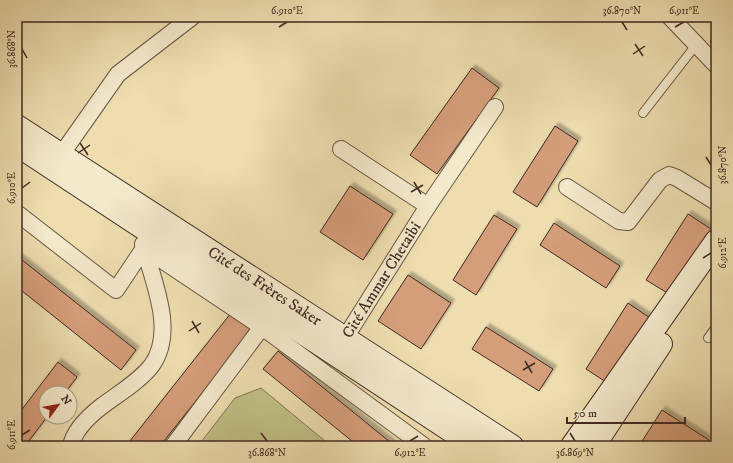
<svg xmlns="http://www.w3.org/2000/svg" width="733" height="463" font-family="'IM FELL DW Pica',serif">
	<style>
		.green { fill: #bfbf86; stroke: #7f7454 }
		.building { fill: #d59e7a; stroke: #3f2921; filter: url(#shadow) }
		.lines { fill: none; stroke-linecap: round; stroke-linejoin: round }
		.lane-casing { stroke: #6a5644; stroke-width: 10 }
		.street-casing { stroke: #6a5644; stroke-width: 18 }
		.secondary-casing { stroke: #3f2921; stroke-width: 24 }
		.lane { stroke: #f3e9cb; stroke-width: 8 }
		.street { stroke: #f3e9cb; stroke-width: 16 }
		.secondary { stroke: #f3e9cb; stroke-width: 22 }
		.ticks { fill: none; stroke: #3f2921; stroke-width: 1.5 }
		.labels { text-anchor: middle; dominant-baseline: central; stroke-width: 3; stroke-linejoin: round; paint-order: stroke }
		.street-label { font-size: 16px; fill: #3f2921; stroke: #f3e9cb }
		.neatline { fill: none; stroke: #3f2921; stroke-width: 1.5 }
		.ticks-label { font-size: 10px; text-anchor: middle; fill: #3f2921 }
	</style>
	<defs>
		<filter id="shadow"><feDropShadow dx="3.5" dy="-3.5" stdDeviation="1" flood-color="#0004"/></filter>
	</defs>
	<rect width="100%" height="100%" fill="#edddaf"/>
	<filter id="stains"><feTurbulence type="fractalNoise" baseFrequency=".005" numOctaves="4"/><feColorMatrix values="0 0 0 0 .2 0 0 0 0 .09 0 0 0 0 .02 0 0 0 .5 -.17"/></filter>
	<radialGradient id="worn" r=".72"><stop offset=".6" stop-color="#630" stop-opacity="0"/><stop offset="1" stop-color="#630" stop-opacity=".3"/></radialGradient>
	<!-- green -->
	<path class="green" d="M261 388 331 446H198L235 398Z"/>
	<!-- building -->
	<path class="building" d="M716 34V48L710 42Z
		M472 68 499 88 437 174 410 155Z
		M555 126 578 141 537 207 513 192Z
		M350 186 393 214 363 260 320 232Z
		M688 214 711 229 669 294 646 280Z
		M494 215 517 229 476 295 453 280Z
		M554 223 620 266 606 288 540 245Z
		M17 256 136 350 121 370 17 287Z
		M408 275 451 303 421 349 378 321Z
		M628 303 650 318 609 384 586 369Z
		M231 313 252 330 160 446H126Z
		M486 327 553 369 539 391 472 349Z
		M278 351 395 446H358L263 369Z
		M58 362 77 377 65 393H46L47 417 25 446H17V416Z
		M662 410 709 440 705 446H639Z"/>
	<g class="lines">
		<defs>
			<path id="lane" d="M643 113 696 45
				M708 338 716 327"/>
			<g id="street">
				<path d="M670 17 716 65"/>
				<path d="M341 149 428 206"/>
				<path d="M61 155 118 74 192 17"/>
				<path d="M567 187 619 221 628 222 660 180 669 175 677 178 716 202"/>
				<path d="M17 213 116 290 144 248 262 327 173 446"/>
				<path d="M262 327 424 446"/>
				<path id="s1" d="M340 346 428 206 495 107"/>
				<path d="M71 446C74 430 89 416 102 406 118 394 140 381 152 365 176 331 153 281 143 244"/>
			</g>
			<g id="secondary">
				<path id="s2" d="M17 126 512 446"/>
				<path d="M17 145 474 446"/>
				<path d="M572 446 716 241"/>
				<path d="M594 446 661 344"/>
			</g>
		</defs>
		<!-- lane casing -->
		<use href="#lane" class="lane-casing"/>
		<!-- street casing -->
		<use href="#street" class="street-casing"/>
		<!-- secondary casing -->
		<use href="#secondary" class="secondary-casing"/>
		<!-- lane -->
		<use href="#lane" class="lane"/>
		<!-- street -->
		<use href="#street" class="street"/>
		<!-- secondary -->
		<use href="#secondary" class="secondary"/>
	</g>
	<!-- ticks -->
	<path class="ticks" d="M622 22 627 30M279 27 287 22M675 27 684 22M635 44 643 56M22 49 27 58M633 54 645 46M80 143 88 155M78 153 90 145M706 157 711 165M414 182 421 194M22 188 30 182M411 192 423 185M703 258 711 253M192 321 199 333M189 331 201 323M525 361 532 373M523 370 535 363M261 433 267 441M570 433 575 441M22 435 30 430M410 441 418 436"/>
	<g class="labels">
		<!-- street labels -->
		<g class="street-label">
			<text stroke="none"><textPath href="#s1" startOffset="78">Cité Ammar Chetaibi</textPath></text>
			<text stroke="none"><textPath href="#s2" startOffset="295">Cité des Frères Saker</textPath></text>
		</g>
	</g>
	<!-- margin -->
	<rect width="733" height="463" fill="none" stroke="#edddaf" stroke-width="44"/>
	<!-- north arrow -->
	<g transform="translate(58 405) rotate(58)"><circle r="19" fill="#f3e9cb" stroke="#ab9c87"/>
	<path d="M0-3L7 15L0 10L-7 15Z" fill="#8f2418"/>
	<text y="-6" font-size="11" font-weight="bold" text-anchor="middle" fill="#3f2921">N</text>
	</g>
	<!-- scale -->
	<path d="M567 417v6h118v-6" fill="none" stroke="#3f2921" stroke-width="2"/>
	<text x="573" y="417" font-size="12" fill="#3f2921" stroke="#f3e9cb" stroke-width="3" paint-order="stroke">50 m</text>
	<rect x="22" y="22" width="689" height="419" class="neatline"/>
	<g class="ticks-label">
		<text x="287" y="14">6.910°E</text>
		<text x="622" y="14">36.870°N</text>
		<text x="684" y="14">6.911°E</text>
		<text transform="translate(11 49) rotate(-90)" y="4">36.868°N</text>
		<text transform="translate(722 165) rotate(-90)" y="4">36.870°N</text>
		<text transform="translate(11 188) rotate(-90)" y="4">6.910°E</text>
		<text transform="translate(722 253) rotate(-90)" y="4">6.912°E</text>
		<text transform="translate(11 435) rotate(-90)" y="4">6.911°E</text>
		<text x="267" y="456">36.868°N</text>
		<text x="410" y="456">6.912°E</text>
		<text x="575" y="456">36.869°N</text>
	</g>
	<rect width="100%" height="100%" filter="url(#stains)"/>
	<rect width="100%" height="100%" fill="url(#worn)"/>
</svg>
